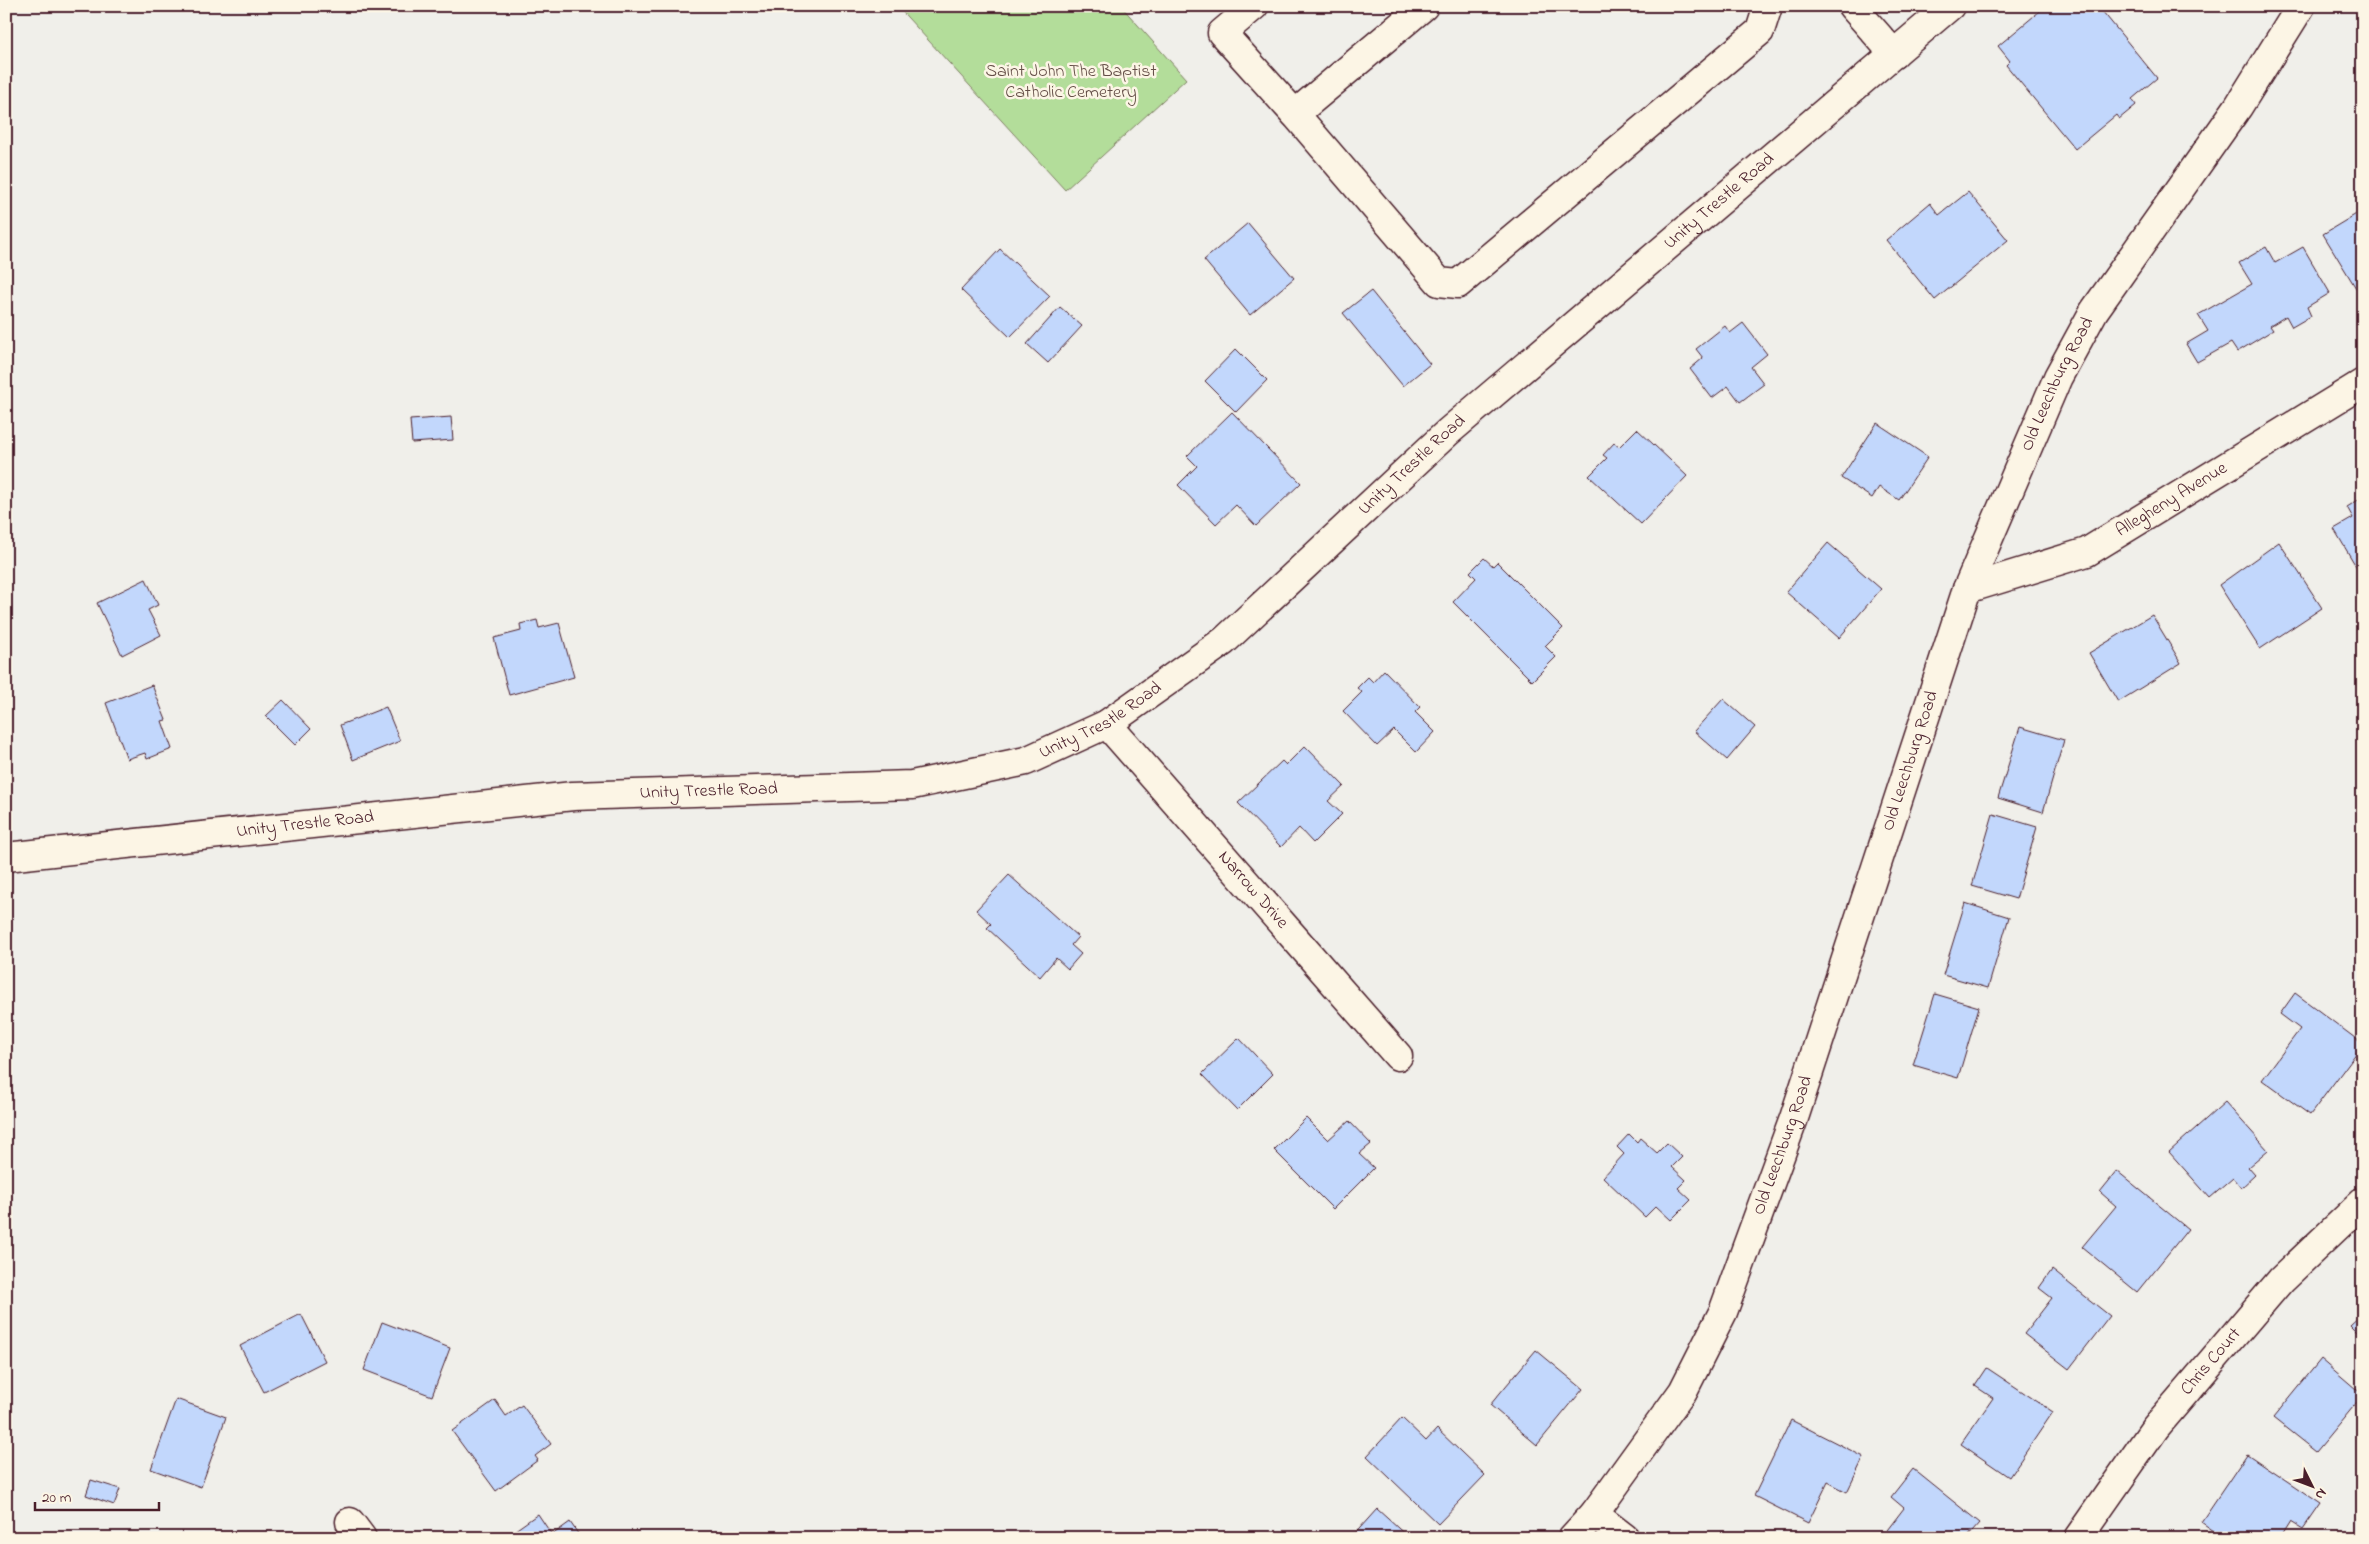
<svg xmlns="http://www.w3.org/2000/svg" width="2369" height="1544" font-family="'Indie Flower',sans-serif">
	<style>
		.green { fill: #b3dd9a; stroke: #7e7e62 }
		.building { fill: #c2d7fc; stroke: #4a1f2b }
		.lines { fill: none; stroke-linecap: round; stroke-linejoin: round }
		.minor-casing { stroke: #4a1f2b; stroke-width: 31 }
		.minor { stroke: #fcf5e5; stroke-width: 28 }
		.labels { text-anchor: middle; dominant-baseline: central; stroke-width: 5; stroke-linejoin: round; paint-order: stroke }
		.park-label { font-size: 18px; fill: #644e47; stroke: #fcf5e5 }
		.street-label { font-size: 18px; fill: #4a1f2b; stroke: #fcf5e5 }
	</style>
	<rect width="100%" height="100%" fill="#f0efea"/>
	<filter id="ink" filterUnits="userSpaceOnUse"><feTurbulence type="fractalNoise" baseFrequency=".02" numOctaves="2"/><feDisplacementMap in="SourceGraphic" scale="10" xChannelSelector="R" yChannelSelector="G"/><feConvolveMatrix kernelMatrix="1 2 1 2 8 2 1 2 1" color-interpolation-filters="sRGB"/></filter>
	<g filter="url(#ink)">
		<!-- green -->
		<path class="green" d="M897 6H1121L1186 79 1065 190Z"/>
		<!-- building -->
		<path class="building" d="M2046 6H2098L2157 78 2132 99 2136 105 2119 119 2116 115 2075 149 2006 65 2010 61 1998 46Z
			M1968 192 2008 240 1935 300 1886 240 1930 203 1939 215Z
			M2363 210V291L2359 293 2323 234Z
			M1248 223 1294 278 1250 315 1204 260Z
			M2266 247 2275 263 2303 247 2330 293 2307 307 2311 316 2292 327 2286 316 2270 326 2273 330 2237 352 2231 343 2197 362 2186 344 2208 331 2198 315 2252 284 2239 263Z
			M1000 249 1050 296 1010 337 961 290Z
			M1371 291 1430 364 1403 386 1343 313Z
			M1060 307 1082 326 1048 363 1027 344Z
			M1743 323 1767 354 1751 367 1764 384 1740 402 1728 386 1712 398 1690 369 1703 358 1696 349 1725 326 1730 333Z
			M1236 349 1267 380 1236 412 1205 381Z
			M1232 412 1301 483 1256 526 1236 505 1216 524 1178 485 1197 466 1187 456Z
			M451 417 453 440 412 443 410 420Z
			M1877 423 1928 457 1899 500 1879 487 1872 498 1841 478Z
			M1637 429 1687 476 1641 524 1589 476 1607 458 1603 455 1614 443 1619 447Z
			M2363 497V578L2334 529 2353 518 2347 507Z
			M2279 542 2322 608 2260 649 2219 585Z
			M1828 543 1881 589 1839 638 1786 592Z
			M1484 558 1493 566 1497 562 1563 628 1545 646 1556 657 1532 681 1453 602 1476 578 1470 572Z
			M146 579 158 605 148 610 161 635 122 655 97 603Z
			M2152 615 2181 663 2118 702 2089 653Z
			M537 620 539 628 559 623 574 677 509 695 494 638 521 631 520 624Z
			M1384 670 1420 707 1415 712 1435 732 1416 752 1394 730 1377 746 1343 711 1362 692 1357 688 1368 677 1373 682Z
			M152 685 166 720 162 721 172 749 147 759 145 753 127 759 106 703Z
			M1723 699 1755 727 1727 760 1694 731Z
			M283 700 311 729 295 745 266 716Z
			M386 707 400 741 353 760 340 725Z
			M2020 727 2064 740 2043 812 1998 798Z
			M1305 746 1344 786 1328 801 1342 814 1313 843 1299 828 1281 847 1238 803 1282 761 1286 765Z
			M1993 814 2037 827 2016 899 1972 886Z
			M1009 875 1078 937 1071 945 1081 954 1068 969 1056 958 1040 977 987 928 991 924 976 910Z
			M1965 903 2009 917 1988 988 1943 975Z
			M2295 993 2363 1044 2310 1115 2262 1080 2300 1029 2280 1014Z
			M1935 994 1979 1007 1958 1078 1913 1065Z
			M1239 1038 1273 1074 1237 1110 1202 1074Z
			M2225 1102 2268 1150 2248 1167 2255 1175 2241 1188 2233 1178 2210 1198 2169 1152Z
			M1306 1118 1328 1140 1349 1121 1371 1144 1359 1154 1374 1168 1333 1209 1274 1150Z
			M1629 1134 1637 1142 1640 1138 1657 1153 1667 1143 1682 1157 1672 1167 1686 1180 1678 1188 1691 1200 1671 1220 1656 1206 1645 1217 1603 1177 1624 1154 1617 1147Z
			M2117 1171 2188 1229 2137 1292 2082 1247 2116 1206 2100 1192Z
			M2052 1270 2110 1316 2069 1369 2024 1334 2052 1298 2039 1288Z
			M2363 1313V1338L2350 1325Z
			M301 1314 325 1361 264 1392 240 1346Z
			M382 1322 450 1348 432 1396 364 1370Z
			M1536 1350 1583 1389 1537 1445 1490 1405Z
			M2321 1359 2363 1395 2316 1452 2273 1418Z
			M1987 1368 2053 1412 2009 1477 1961 1444 1993 1398 1975 1386Z
			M176 1399 226 1417 201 1487 151 1469Z
			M495 1400 506 1416 522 1405 551 1444 535 1456 538 1460 496 1491 452 1431Z
			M1402 1418 1426 1441 1437 1429 1485 1475 1438 1524 1367 1456Z
			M1791 1420 1864 1457 1847 1492 1828 1482 1808 1523 1754 1496Z
			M2247 1454 2321 1504 2303 1530 2290 1522 2280 1538H2224L2201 1522Z
			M1913 1469 1980 1523 1967 1538H1881L1904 1508 1891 1497Z
			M91 1480 120 1489 114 1505 86 1495Z
			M1377 1509 1409 1538H1351Z
			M538 1514 552 1535 570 1522 581 1538H504Z"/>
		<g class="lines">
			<defs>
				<g id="minor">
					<path d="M1254 6 1222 33 1295 114 1424 6"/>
					<path d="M1852 6 1894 54"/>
					<path d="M1295 114 1439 282 1458 284 1760 31 1768 6"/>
					<path id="s1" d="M1967 589 2087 552 2363 383"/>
					<path id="s2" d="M1107 724 1398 1056"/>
					<path id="s3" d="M6 857 573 796 912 785 1026 761 1107 724 1224 641 1448 432 1950 6"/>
					<path d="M1594 1514 1625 1538"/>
					<path d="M350 1522 362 1538"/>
					<path id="s4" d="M1572 1538 1594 1514 1683 1391 1723 1312 1794 1118 1967 589 2058 377 2094 311 2238 107 2301 6"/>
					<path id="s5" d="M2078 1538 2155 1428 2281 1280 2363 1202"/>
				</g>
			</defs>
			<!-- minor casing -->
			<use href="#minor" class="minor-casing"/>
			<!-- minor -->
			<use href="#minor" class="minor"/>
		</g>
	</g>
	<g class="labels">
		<!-- park labels -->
		<g class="park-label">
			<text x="1071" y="72">Saint John The Baptist<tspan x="1071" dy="21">Catholic Cemetery</tspan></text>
		</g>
		<!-- street labels -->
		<g class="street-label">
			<text stroke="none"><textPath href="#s3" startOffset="1921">Unity Trestle Road</textPath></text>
			<text stroke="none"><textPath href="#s4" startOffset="1260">Old Leechburg Road</textPath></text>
			<text stroke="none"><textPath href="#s3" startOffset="1516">Unity Trestle Road</textPath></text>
			<text stroke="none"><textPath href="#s1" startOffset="225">Allegheny Avenue</textPath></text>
			<text stroke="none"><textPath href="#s3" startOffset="1111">Unity Trestle Road</textPath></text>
			<text stroke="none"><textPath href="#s4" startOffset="855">Old Leechburg Road</textPath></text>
			<text stroke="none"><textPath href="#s3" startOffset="706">Unity Trestle Road</textPath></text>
			<text stroke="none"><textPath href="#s3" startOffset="301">Unity Trestle Road</textPath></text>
			<text stroke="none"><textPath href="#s2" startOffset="221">Narrow Drive</textPath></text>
			<text stroke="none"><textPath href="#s4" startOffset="450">Old Leechburg Road</textPath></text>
			<text stroke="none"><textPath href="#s5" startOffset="221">Chris Court</textPath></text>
		</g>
	</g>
	<!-- margin -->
	<rect width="2369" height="1544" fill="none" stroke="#fcf5e5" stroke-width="25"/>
	<rect x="12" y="12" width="2344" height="1519" fill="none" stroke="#4a1f2b" stroke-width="2" filter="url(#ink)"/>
	<!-- north arrow -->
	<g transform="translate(2312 1486) rotate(132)" stroke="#fcf5e5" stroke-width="4" paint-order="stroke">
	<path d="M0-4L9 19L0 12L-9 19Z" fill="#4a1f2b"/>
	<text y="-8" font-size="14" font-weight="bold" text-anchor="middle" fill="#4a1f2b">N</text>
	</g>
	<!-- scale -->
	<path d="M35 1502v8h124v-8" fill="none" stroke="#4a1f2b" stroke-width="2.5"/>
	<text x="42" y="1502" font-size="15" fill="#4a1f2b" stroke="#fcf5e5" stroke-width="4" paint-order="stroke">20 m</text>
</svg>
